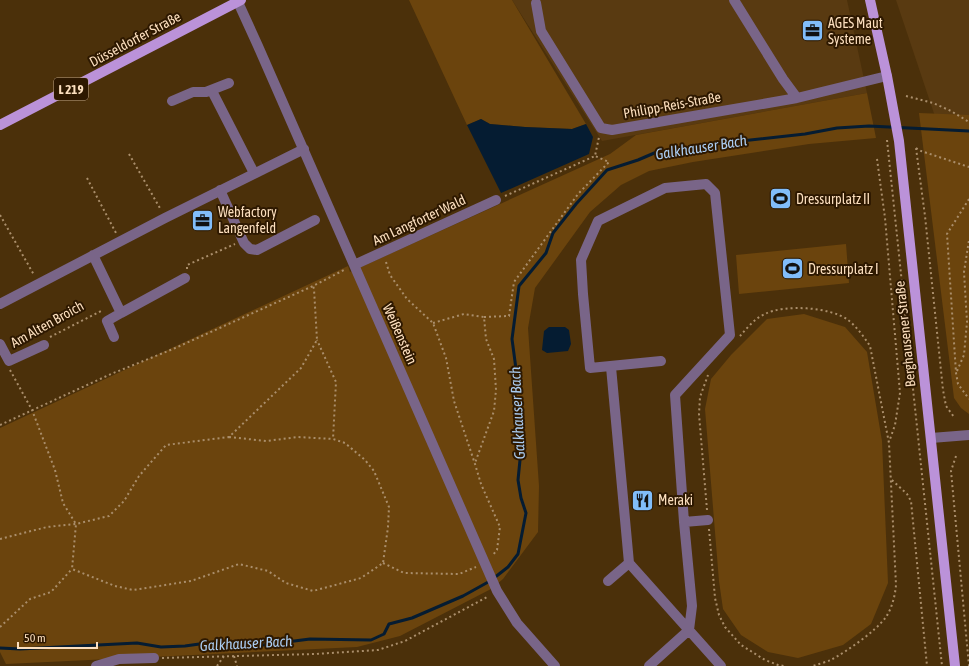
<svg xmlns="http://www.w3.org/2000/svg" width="969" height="666" font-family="'Asap Condensed',sans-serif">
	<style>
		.built { fill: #593a11 }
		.green { fill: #6b440d }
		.water { fill: #051c32 }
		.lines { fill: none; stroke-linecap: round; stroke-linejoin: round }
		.stream { stroke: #051c32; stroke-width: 3 }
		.path { stroke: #aa8e6b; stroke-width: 2; stroke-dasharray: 2 3; stroke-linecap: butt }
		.minor { stroke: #796588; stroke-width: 10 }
		.major { stroke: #bb92d9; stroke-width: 10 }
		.labels { text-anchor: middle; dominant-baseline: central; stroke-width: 4; stroke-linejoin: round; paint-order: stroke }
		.shield { fill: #2d1800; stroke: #bea385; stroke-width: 1 }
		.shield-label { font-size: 13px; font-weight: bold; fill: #fcdfbe }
		.poi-label { font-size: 14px; fill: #fcdfbe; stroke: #2d1800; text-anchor: start }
		.street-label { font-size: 14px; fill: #fcdfbe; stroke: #2d1800 }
		.water-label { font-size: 15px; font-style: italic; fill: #aaccf1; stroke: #2d1800 }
	</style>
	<rect width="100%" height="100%" fill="#4b300a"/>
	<!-- built -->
	<path class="built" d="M512 0H847L867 93 602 141Z
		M896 0H969V218Z"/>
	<!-- green -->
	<path class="green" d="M409 0H512L586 124 572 129 525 127 490 124 481 119 467 125Z
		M867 93 876 138 809 144 693 162 649 171 621 185 590 212 535 288 528 328 539 486 538 532 503 579 491 589 400 636 357 647 6 664 0 652V428L348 266 350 272 610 154 636 135Z
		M919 113 969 115V414L961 408 954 398Z
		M846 244 849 283 739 294 736 255Z
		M804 314 845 327 867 352 882 441 888 583 871 624 843 645 798 658 768 652 741 635 723 609 719 581 705 409 711 379 731 355 767 319Z"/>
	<!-- water -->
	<path class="water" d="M481 119 490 124 525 127 572 129 586 124 593 137 589 154 501 193 467 125Z
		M549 327H565L569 330 571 344 568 351 547 353 542 350 544 331Z"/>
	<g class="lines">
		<!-- stream -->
		<path class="stream" d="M494 578 508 567 518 554 526 513 521 498 518 480 522 440 514 403 516 369 512 339 519 286 546 253 553 233 576 204 607 170 638 160 659 151 675 154 714 144 805 134 837 128 869 126 969 131
			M0 648 20 649 137 643 161 647 185 646 221 641 263 645 310 639 371 640 384 634 389 624 412 618 463 596 490 581"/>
		<!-- path -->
		<path class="path" d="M906 96 933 103 951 111 969 122
			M887 140 942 666
			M916 148 925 216 943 390 946 406 954 417
			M916 148 921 151 969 167
			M129 154 161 210
			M877 159 885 218 900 393 895 425 889 442
			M87 178 116 233
			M505 196 595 156 599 137
			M969 199 947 234 956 373 958 384 969 399
			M0 215 34 275
			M386 262 390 275 407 299 433 323 446 358 454 401 475 464 481 484 500 527 497 550 492 556
			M187 269V265L235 244
			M484 317 509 316 514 282 578 194 609 162 595 156
			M433 323 464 314 484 317 486 339 494 359 496 390 494 411 475 463
			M740 336C747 328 755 318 765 314 784 304 831 307 848 320 857 327 864 337 870 346L889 443 896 585C895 596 892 608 886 617 875 632 847 651 831 660 826 662 819 664 813 666
			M50 337 103 310
			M10 370 32 410 55 470 63 503 76 524 72 569 115 586 133 590 191 581 239 564 268 571 286 583 313 591 361 578 383 563 388 527 389 507 374 471 365 460 345 443 333 439 336 382 317 340
			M957 371 964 355 967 322 964 272 969 240
			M0 425 111 374 173 349 313 286 346 269
			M229 437 266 441 298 437 333 439
			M956 456 951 471 969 666
			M892 480 907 494 911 501 927 666
			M707 510 699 414 700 397 708 375
			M709 529 715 598 719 615 725 627 741 645 765 660 778 665 784 666
			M0 539 47 527 76 524 109 516 124 501 139 476 166 445 229 437 301 368 317 340 314 289 313 286
			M383 563 404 573 459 574 476 567
			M0 627 30 599 51 592 72 569
			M234 656 237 666
			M162 658 315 654 378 650 405 641 489 596
			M217 666 224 656"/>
		<!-- minor -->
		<path class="minor" d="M237 0 258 46 497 591 517 623 555 666
			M734 0 783 79 797 98
			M536 3 541 31 601 128 612 130 797 98 887 76
			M212 91 254 173
			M172 101 193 92H206L229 83
			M220 190 244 243 250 249 257 250 315 220
			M93 255 121 313 185 278
			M354 265 496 200
			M0 304 165 218 304 149
			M114 337 107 321 121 313
			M0 344 9 361 44 345
			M931 438 969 435
			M684 522 708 520
			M629 563 721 666
			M608 581 629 563 611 367
			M96 666 119 659 154 658
			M649 666 689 630 692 606 684 522 675 395 730 335 715 193 706 184 665 188 598 221 581 260 583 294 590 368 661 361"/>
		<!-- major -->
		<path class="major" d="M870 0 887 76 899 141 955 666
			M0 125 241 0"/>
	</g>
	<!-- icons -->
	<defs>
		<symbol id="office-square" viewBox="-11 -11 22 22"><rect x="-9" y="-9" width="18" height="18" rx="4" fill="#81bdfa" stroke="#2d1800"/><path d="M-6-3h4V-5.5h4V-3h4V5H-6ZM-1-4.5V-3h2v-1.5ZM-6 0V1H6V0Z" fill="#111"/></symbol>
		<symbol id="stadium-square" viewBox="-11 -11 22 22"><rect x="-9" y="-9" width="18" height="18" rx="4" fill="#81bdfa" stroke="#2d1800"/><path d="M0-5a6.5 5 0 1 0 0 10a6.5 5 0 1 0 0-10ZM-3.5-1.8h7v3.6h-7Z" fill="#111"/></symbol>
		<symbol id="restaurant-square" viewBox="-11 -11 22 22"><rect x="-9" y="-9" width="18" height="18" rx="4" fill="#81bdfa" stroke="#2d1800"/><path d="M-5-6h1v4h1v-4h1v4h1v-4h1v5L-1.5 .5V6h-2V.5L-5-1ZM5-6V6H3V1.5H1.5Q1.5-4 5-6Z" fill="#111"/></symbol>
	</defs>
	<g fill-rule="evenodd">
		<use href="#office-square" x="800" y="18" width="25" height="25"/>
		<use href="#stadium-square" x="768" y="186" width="25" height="25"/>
		<use href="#office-square" x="190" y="208" width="25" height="25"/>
		<use href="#stadium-square" x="780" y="256" width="25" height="25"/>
		<use href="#restaurant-square" x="630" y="488" width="25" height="25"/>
	</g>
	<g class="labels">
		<!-- shield labels -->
		<rect class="shield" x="54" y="78" width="34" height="22" rx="3"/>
		<g class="shield-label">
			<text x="71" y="89">L 219</text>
		</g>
		<!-- poi labels -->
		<g class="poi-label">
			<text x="828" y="23">AGES Maut<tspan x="828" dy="16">Systeme</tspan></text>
			<text x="796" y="199">Dressurplatz II</text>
			<text x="218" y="212">Webfactory<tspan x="218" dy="16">Langenfeld</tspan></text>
			<text x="808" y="269">Dressurplatz I</text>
			<text x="658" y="500">Meraki</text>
		</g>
		<!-- street labels -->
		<g class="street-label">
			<text transform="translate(135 39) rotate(-28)">Düsseldorfer Straße</text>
			<text transform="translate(672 105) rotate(-10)">Philipp-Reis-Straße</text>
			<text transform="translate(419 220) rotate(-25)">Am Langforter Wald</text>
			<text transform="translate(47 324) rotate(-29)">Am Alten Broich</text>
			<text transform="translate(400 334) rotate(66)">Weißenstein</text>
			<text transform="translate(905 334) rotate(-96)">Berghausener Straße</text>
		</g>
		<!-- water labels -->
		<g class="water-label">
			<text transform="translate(701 147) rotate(-9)">Galkhauser Bach</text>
			<text transform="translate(517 413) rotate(-93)">Galkhauser Bach</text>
			<text transform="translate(246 643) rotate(-3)">Galkhauser Bach</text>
		</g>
	</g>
	<!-- scale -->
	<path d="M18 642v6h79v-6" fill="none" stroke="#fcdfbe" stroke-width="2"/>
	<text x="24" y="642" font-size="12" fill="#fcdfbe" stroke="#2d1800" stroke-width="3" paint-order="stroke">50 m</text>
</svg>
